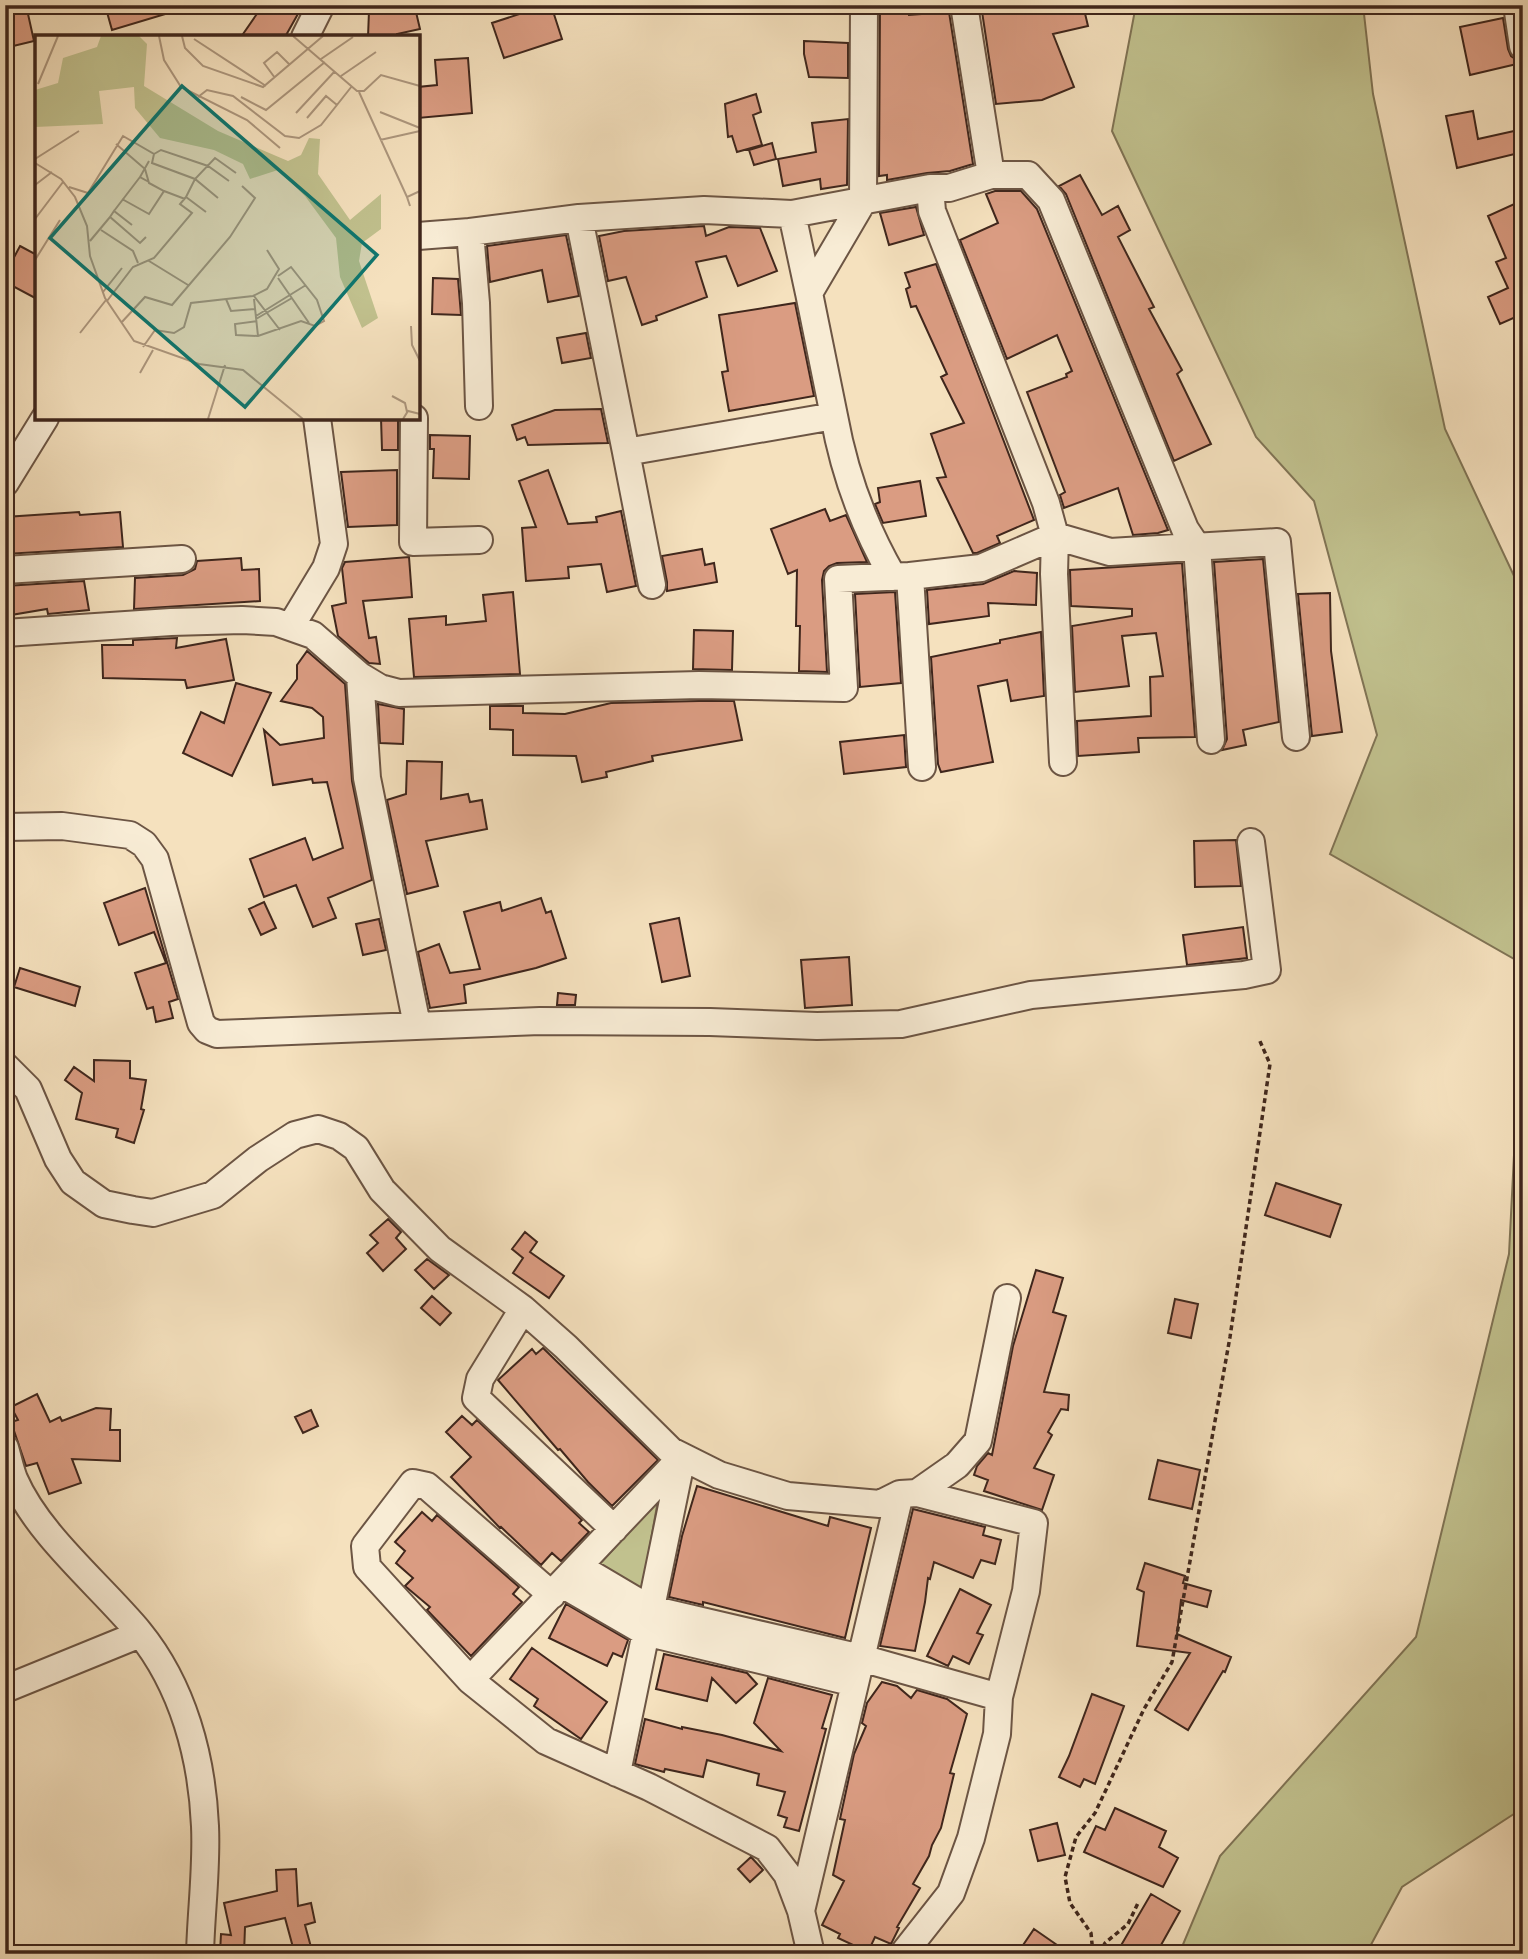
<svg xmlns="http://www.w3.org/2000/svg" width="1528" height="1959" font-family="'Libre Caslon Text',serif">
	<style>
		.green { fill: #c1c18e; stroke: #807455; stroke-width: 2 }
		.building { fill: #da9c82; stroke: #3f261c; stroke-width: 2 }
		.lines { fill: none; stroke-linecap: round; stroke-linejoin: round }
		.minor-casing { stroke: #6c5544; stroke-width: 30 }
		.path { stroke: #3f261c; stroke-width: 3.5; stroke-dasharray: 5 3.5; stroke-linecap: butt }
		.minor { stroke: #f8ecd5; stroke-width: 26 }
		.inset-road { fill: none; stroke: #ac967d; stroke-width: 2 }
		.view { fill: #0f766e; fill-opacity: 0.15; stroke: #0f766e; stroke-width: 3.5 }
		.inset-edge { fill: none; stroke: #3f261c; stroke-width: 3.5 }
	</style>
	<rect width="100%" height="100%" fill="#f5e1be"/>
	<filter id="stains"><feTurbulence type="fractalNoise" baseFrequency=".00286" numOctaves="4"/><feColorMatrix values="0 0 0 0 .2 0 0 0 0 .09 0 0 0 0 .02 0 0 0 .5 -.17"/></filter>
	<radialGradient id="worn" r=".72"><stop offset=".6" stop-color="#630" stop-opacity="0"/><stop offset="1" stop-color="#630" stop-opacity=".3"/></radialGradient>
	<!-- green -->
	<path class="green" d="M1136 5H1363L1373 94 1445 429 1523 595V964L1330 854 1377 735 1314 501 1256 437 1112 131Z
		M1523 977V1808L1402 1887 1366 1954H1179L1220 1856 1416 1637 1509 1254Z
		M658 1500 642 1591 598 1566Z"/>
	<!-- building -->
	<path class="building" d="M26 5 34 41 5 48V10Z
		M105 5H182V9L112 30Z
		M263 5H303L285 37H241Z
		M547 5H551L562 39 504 58 492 23Z
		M880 5H908L909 15 949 12 973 164 950 171 927 173 887 180V175L879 176Z
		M981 5H1083L1088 26 1053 34 1074 87 1042 100 996 104Z
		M369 11 416 12 420 29 397 34V37H368Z
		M1503 18 1508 49 1511 56 1521 63 1470 75 1460 27Z
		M804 41 848 43V78L809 77 804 54Z
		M468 58 472 113 418 118V87L437 85 435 60Z
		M756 94 761 112 753 115 762 145 737 152 732 136 728 137 725 104Z
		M1473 111 1478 139 1523 129V152L1457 168 1446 116Z
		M848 119 847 185 821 189 820 179 783 186 778 159 816 152 812 123Z
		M772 143 776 159 754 165 749 150Z
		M1080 175 1102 215 1118 206 1130 230 1118 237 1154 307 1149 309 1182 370 1177 374 1211 444 1174 461 1066 194 1059 186Z
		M995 191H1021L1037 209 1168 530 1158 533 1133 535 1118 488 1064 508 1060 495 1065 492 1027 392 1067 377 1066 374 1072 371 1057 335 1007 359 960 240 998 223 986 194Z
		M1523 200V322L1520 315 1500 324 1488 297 1508 288 1496 262 1506 258 1488 216Z
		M916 207 924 235 889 245 880 213Z
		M704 226 706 236 729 227 760 228 777 271 738 286 726 256 696 262 707 297 656 316 657 320 642 325 626 277 608 281 599 236 624 231Z
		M566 235 579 296 548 302 542 270 490 282 487 246Z
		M20 246 37 255V299L5 282V260L11 263Z
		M936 264 1034 520 997 536 1000 543 977 553H973L937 478 946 477 931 434 964 423 941 377 947 374 916 306 911 307 906 289 910 287 905 273Z
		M433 278 458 279 461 315 432 314Z
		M795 303 814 396 729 411 722 372 728 371 719 315Z
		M586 333 591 358 562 363 557 338Z
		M601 409 608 443 528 445 525 437 517 440 512 425 555 410Z
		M381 418H398V450H382Z
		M430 435 470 436 469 479 433 478 434 449H430Z
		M397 470V525L348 527 341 472Z
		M548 470 568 524 597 522 596 517 621 511 636 586 607 592 601 564 568 567 569 578 526 581 522 528 536 527 519 481Z
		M920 481 926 516 883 523 875 504 880 502 878 488Z
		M825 509 830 521 846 515 867 562 837 563 829 566 824 571 822 580 827 672 799 671 800 626H796L797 570 788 574 771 529Z
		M79 512 80 515 120 512 123 547 5 554V517Z
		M702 549 705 565 714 563 717 582 667 591V582L662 556Z
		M409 557 412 597 363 601 369 638 376 637 380 664 369 663 338 636 332 606 346 603 342 568 345 562Z
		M241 558 242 570 259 569 260 601 134 609 135 578 183 575 195 569 197 561Z
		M1263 559 1279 722 1243 730 1246 745 1222 750 1227 739 1214 562Z
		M1182 563 1195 737 1138 738 1139 752 1078 756 1077 721 1151 716 1150 677 1163 676 1156 633 1122 636 1129 686 1075 692 1072 626 1132 616V609L1071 606 1070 570Z
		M1014 571 1037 573 1036 605 988 603 989 616 929 624 927 590 983 584Z
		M84 581 89 610 48 614 47 609 5 616V586Z
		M513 592 520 674 414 677 409 619 446 616V625L486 621 483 595Z
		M895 592 901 683 860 687 855 594Z
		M1330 593 1331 651 1342 732 1312 736 1298 594Z
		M694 630 733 631 732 670 693 669Z
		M1041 632 1044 696 1011 701 1007 680 978 686 993 762 941 772 938 764 931 657 1000 643V640Z
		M177 638 176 648 226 639 234 680 187 688 185 680 103 678 102 645H133V640Z
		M307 651 345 684 352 781 372 880 328 898 336 918 313 927 296 885 264 897 250 859 305 838 313 860 343 848 327 782 313 783 312 779 273 785 264 730 280 745 324 738 323 717 312 708 281 701 297 679V665Z
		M236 683 271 693 232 776 183 753 201 712 224 723Z
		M699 701H734L742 740 652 756 653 761 606 772 607 777 582 782 576 756 513 755V730L490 729V706H523V713L565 714 611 703Z
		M378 704 404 709 403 744 380 743Z
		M904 735 906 767 844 774 840 742Z
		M407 761 442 762 441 799 468 794 470 802 482 800 487 829 426 841 438 886 407 894 387 800 406 794Z
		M1236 840 1241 886 1195 887 1194 841Z
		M145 888 178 999 169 1002 173 1018 156 1022 153 1007 147 1009 135 973 166 963 154 932 119 945 104 903Z
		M541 898 546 913 551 911 566 958 536 968 464 985 466 1003 430 1008 418 952 439 944 450 973 480 969 464 912 500 902 502 911Z
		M264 902 276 928 261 935 249 909Z
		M679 918 690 976 662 982 650 924Z
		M379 919 386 950 363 955 356 924Z
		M1243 927 1247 958 1187 965 1183 935Z
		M849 957 852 1005 805 1008 801 960Z
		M20 968 80 987 75 1006 14 987Z
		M558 993 576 995 575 1005H557Z
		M94 1060 130 1061V1078L146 1080 141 1109 144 1110 134 1143 116 1137 118 1129 76 1119 82 1093 65 1080 74 1067 94 1081Z
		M1276 1183 1341 1205 1330 1237 1265 1215Z
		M388 1219 401 1232 396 1238 406 1249 383 1271 367 1253 378 1243 370 1235Z
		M525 1232 537 1242 530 1252 564 1276 549 1298 513 1273 523 1258 512 1249Z
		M427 1259 449 1275 434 1289 415 1270Z
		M1036 1270 1063 1278 1053 1312 1066 1316 1044 1392 1069 1395 1068 1410 1061 1409 1048 1432 1052 1435 1034 1468 1054 1475 1042 1510 984 1491 988 1480 974 1475 977 1466 988 1453 992 1455 1013 1346Z
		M432 1296 451 1313 440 1325 421 1308Z
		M1175 1299 1198 1304 1191 1338 1168 1333Z
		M543 1348 658 1460 612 1506 588 1482 560 1449 558 1450 498 1380 532 1349 536 1354Z
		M37 1394 50 1422 60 1417 62 1421 96 1408 111 1409 110 1430H120V1461L72 1459 81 1483 49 1494 37 1463 26 1466 11 1422 18 1420 11 1407Z
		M311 1410 318 1426 303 1433 295 1417Z
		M462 1416 472 1425 477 1420 582 1520 579 1523 589 1532 561 1561 552 1553 541 1565 501 1527 500 1528 451 1477 471 1457 446 1432Z
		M1158 1460 1200 1470 1192 1509 1149 1499Z
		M697 1486 828 1526 830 1517 871 1528 845 1638 703 1602V1605L669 1597 682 1536Z
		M913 1509 985 1527 983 1535 1001 1540 995 1564 981 1560 973 1578 934 1562 930 1579 928 1578 925 1602 915 1651 880 1646Z
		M422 1512 432 1521 437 1515 519 1587 513 1594 522 1602 471 1656 427 1610 430 1607 405 1586 413 1578 396 1563 405 1551 395 1542Z
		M1145 1563 1185 1576 1183 1583 1211 1591 1207 1607 1181 1600 1177 1634 1231 1657 1225 1672 1223 1671 1188 1730 1155 1710 1190 1653 1137 1646 1144 1592 1137 1589Z
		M960 1589 991 1605 977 1633 983 1635 969 1664 953 1656 948 1666 927 1656Z
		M566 1604 628 1640 622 1657 613 1653 607 1666 549 1638Z
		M532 1648 607 1702 581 1739 534 1706 538 1699 510 1679Z
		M664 1654 747 1673 757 1684 736 1703 712 1678 707 1701 656 1689Z
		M768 1678 832 1695 822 1728 826 1729 799 1831 784 1827 787 1818 778 1815 785 1792 757 1785 759 1774 707 1760 703 1777 665 1769 664 1772 635 1764 645 1719 682 1729V1727L722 1735 781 1751 754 1723Z
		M882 1682 897 1686 911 1698 917 1690 947 1699 967 1714 950 1773 954 1774 941 1828 932 1845 929 1856 913 1884 920 1888 897 1927 899 1928 891 1944 875 1937 868 1952 838 1938 840 1934 822 1925 844 1881 833 1875 845 1820 840 1819 854 1754 866 1726 862 1723 867 1703Z
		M1092 1694 1124 1706 1095 1784 1084 1779 1080 1787 1059 1777 1069 1756Z
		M1115 1808 1166 1831 1159 1847 1178 1858 1163 1887 1084 1852 1096 1826 1105 1830Z
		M1057 1823 1065 1855 1038 1861 1030 1830Z
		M751 1857 763 1870 750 1882 738 1869Z
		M296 1869 298 1906 311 1903 315 1922 305 1925 311 1947 294 1951 285 1918 245 1927 244 1954 220 1953 221 1934 231 1935 224 1903 277 1891 276 1870Z
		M1151 1894 1180 1911 1156 1954H1116Z
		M1034 1929 1070 1954H1017Z"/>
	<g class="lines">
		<defs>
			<path id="minor" d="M964 5 991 175 949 188H930L932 211 1046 503 1055 536 1054 574 1063 762
				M1517 5 1523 46
				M305 37 321 5
				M991 175H1028L1051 200 1185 529 1197 547 1211 740
				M579 218 626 452 834 416 809 293 863 201 864 5
				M470 232 579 218 704 210 792 214
				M418 236 470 232 476 303 479 406
				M809 293 792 214 930 188
				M834 416C844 472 864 527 893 577
				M414 418 413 542 479 540
				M626 452 652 585
				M5 483 45 418
				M5 570 182 559
				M291 626 326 568 334 544 317 418
				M5 633 171 622 242 620 276 622 313 635 360 676 380 688 399 693 699 685 844 688 838 579 910 576
				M360 676 367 778 417 1025
				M922 767 910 576 981 568 1055 536 1110 552 1277 542 1296 737
				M5 827 62 826 130 835 144 844 155 859 201 1023 207 1030 217 1034 540 1021 710 1022 817 1026 901 1024 1031 995 1244 975 1267 970 1251 842
				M5 1066 28 1089 58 1159 73 1182 104 1204 133 1210 153 1213 213 1195 258 1159 295 1135 318 1129 339 1136 356 1148 382 1190 440 1249 523 1309 566 1347 671 1451 719 1475 788 1496 880 1504 900 1494 917 1493 957 1465 978 1441 1007 1298
				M523 1309 480 1379 476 1398 614 1529
				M5 1448C8 1458 10 1469 14 1479 38 1535 100 1585 139 1632 183 1686 202 1757 205 1826 207 1868 201 1912 200 1954
				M579 1567 650 1609 861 1658 999 1697
				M562 1584 645 1632 855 1683
				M552 1595 427 1486 413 1483 365 1546 367 1567 470 1680 546 1741 649 1787 767 1848 787 1874 801 1911 811 1954
				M470 1680 681 1458
				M5 1689 140 1634
				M617 1773 682 1457
				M801 1911 900 1494
				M903 1954 951 1893 971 1838 997 1734 999 1697 1026 1591 1034 1523 917 1493"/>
		</defs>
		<!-- minor casing -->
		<use href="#minor" class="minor-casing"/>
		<!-- path -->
		<path class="path" d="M1093 1954 1091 1933 1070 1903 1065 1877 1076 1837 1095 1813 1144 1709 1172 1662 1230 1337 1270 1064 1259 1039
			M1099 1954 1105 1943 1128 1924 1139 1901"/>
		<!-- minor -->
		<use href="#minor" class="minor"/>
	</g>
	<!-- overview -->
	<g transform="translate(35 35)">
		<rect width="385" height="385" fill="#f5e1be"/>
		<path d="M66 1H104L112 9 109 51 183 96 253 126 266 120 274 103 285 104 283 139 315 185 346 159V194L327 208 324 226 343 283 327 293 305 242 301 203 270 161 243 135 215 144 208 129 179 115 125 103 100 73 99 52 64 56 68 89 0 92V55L23 48 28 23 62 12Z" fill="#c1c18e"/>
		<path class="inset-road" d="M124 1 129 25 146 52 212 85 245 113M147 1 150 13 168 31 228 52 288 1M258 1 322 56H329L346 40 385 51M159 4 231 51M286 24 318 2M306 41 341 17M240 43 229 28 242 17 254 29M3 49 23 1M324 57 372 162M163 62 172 55 198 61 250 101 264 103 286 90 317 51M206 62 231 75 290 27M345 77 385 93M261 78 300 36M272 83 291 61 302 70M345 105 385 96M81 109 110 134 114 148 129 156 114 179 87 164M119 119 126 115 173 131 194 146M0 124 44 96M0 128 26 144 40 162 52 191 55 221 70 263 99 306 164 329 208 335 268 384M114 147 105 142 114 126M0 150 17 137M34 152 53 158 88 101 119 119 117 128 160 144 183 163M129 156 150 164M375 171 372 162 385 156M79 176 105 142M171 177 151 162 160 144 180 123 201 138M75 182 79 176 97 190M0 184 28 147M66 195 98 216 103 228M55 206 75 182 105 208 111 202M0 225 25 185M114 226 153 250M243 243 274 288M68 257 87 233M219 261 245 295M191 264 196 276 220 274M219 264 223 301M72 266 98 232 119 223 157 178 145 169 151 162M221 281 271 250M221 284 257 263M222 286 200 289 201 300 223 301 266 286 280 291 289 286 282 265 256 232 243 241M86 288 110 262 137 270 195 202 220 163 207 151M376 291 377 310 385 326M45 298 71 265M108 312 120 295 139 298 149 292 156 268 218 261 232 254 244 234 232 215M105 338 118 315M357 361 370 368 372 377M173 384 190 330M368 384 373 376 385 379"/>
		<path class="view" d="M147 51 342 220 210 372 15 203Z"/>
		<rect width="385" height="385" class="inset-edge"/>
	</g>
	<!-- margin -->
	<rect width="1528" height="1959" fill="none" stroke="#f5e1be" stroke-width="28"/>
	<rect x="7" y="7" width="1514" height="1945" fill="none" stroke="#3f261c" stroke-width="3.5"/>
	<rect x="14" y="14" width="1500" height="1931" fill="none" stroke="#3f261c" stroke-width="2"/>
	<rect width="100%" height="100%" filter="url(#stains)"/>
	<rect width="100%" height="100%" fill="url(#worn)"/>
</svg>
